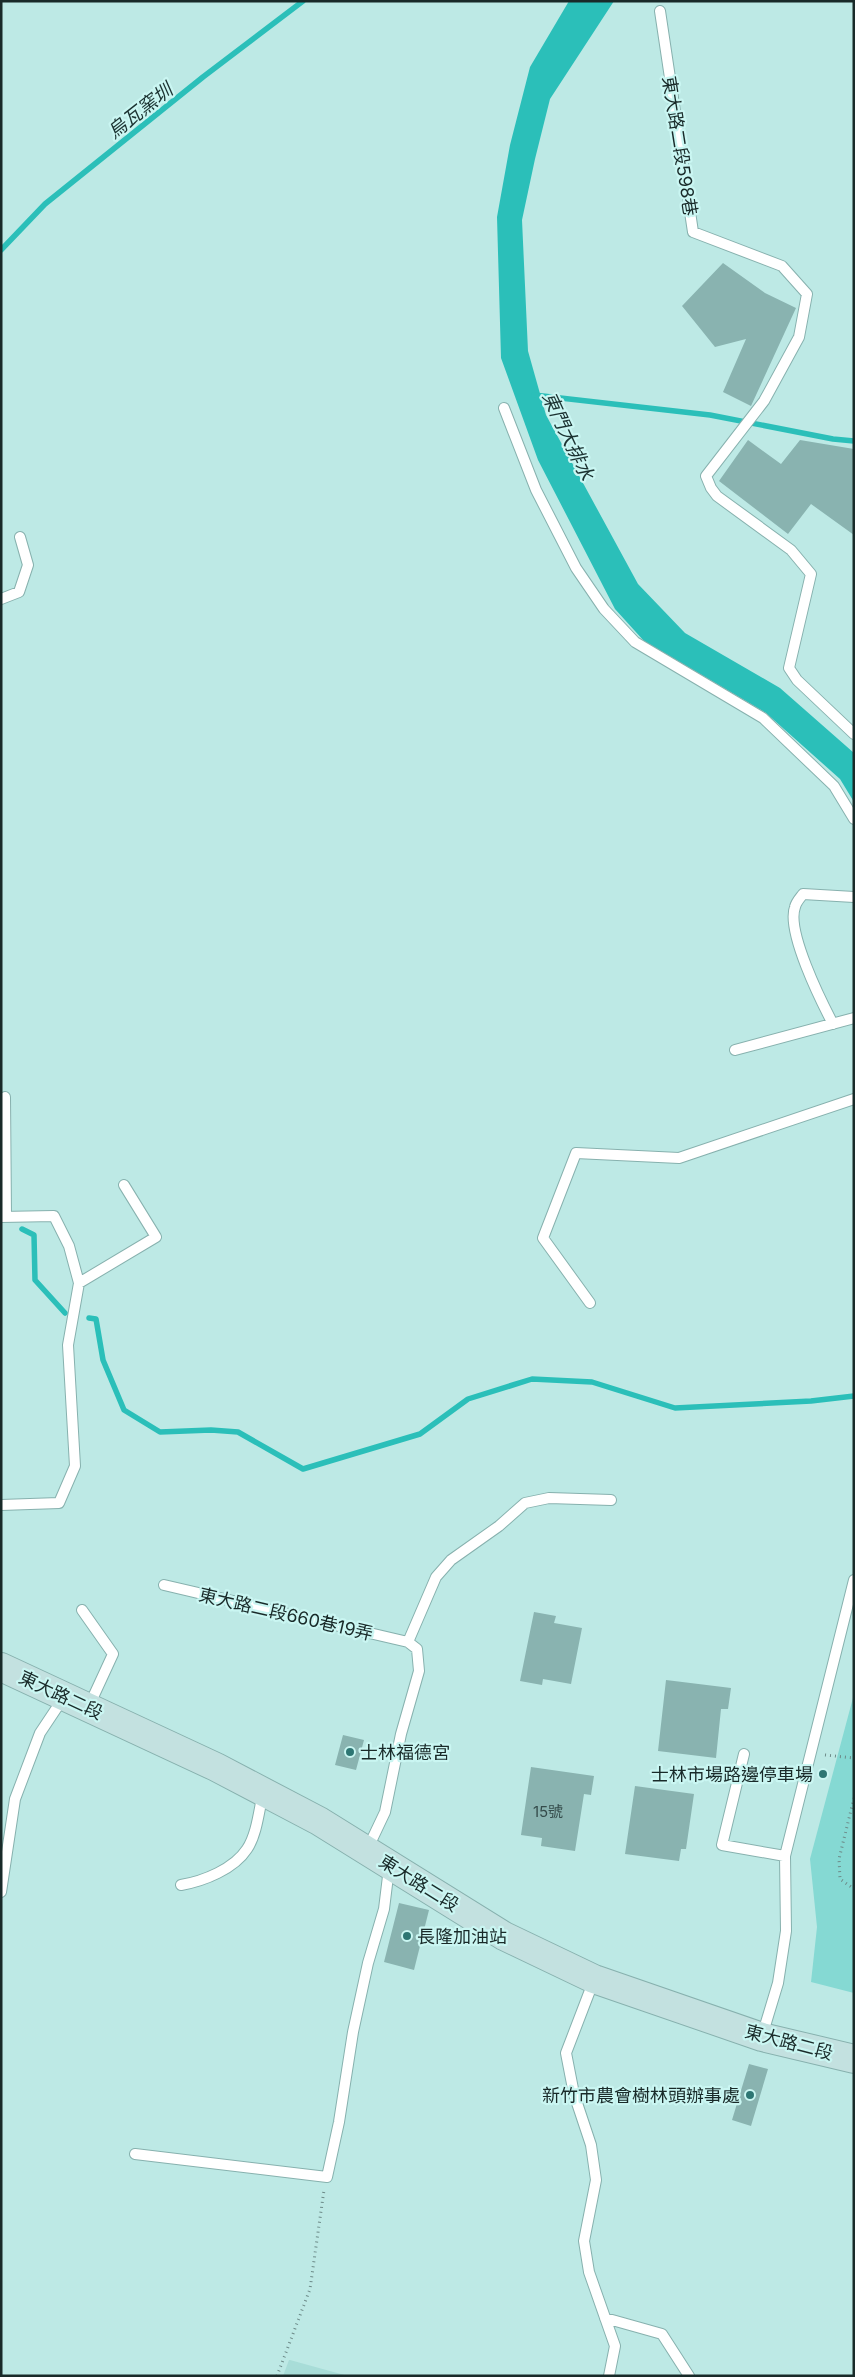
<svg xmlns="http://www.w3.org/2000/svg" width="855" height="2377" font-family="Inter,'Noto Sans TC',sans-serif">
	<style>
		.built { fill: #a8ddd8 }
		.green { fill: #85d9d3 }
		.water { fill: #2bbfb9 }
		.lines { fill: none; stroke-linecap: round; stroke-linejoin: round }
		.stream { stroke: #2bbfb9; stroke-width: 5.5 }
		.building { fill: #89b3b0 }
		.lane-casing { stroke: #87b1ae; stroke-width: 12 }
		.secondary-casing { stroke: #87b1ae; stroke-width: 30 }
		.path { stroke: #6d8b89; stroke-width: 3; stroke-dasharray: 1 4; stroke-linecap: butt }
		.lane { stroke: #fff; stroke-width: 10 }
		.secondary { stroke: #c3e1e0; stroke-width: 28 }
		.poi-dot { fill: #2d7673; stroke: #caf6f2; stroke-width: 2 }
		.labels { text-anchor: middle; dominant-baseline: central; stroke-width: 4.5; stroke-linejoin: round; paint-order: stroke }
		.number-label { font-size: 15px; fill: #354c4b }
		.street-label { font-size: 18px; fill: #192a29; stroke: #caf6f2 }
		.poi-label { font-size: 18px; fill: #192a29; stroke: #caf6f2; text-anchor: start }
		.water-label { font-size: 19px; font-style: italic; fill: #1b3231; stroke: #caf6f2 }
	</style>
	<rect width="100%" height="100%" fill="#bde9e5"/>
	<!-- built -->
	<path class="built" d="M289 2360H290L348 2376H283Z"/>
	<!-- green -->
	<path class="green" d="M854 1694V1993L811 1982 817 1927 810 1859Z"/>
	<!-- water -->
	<path class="water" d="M569 1H614L550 99 535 159 522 220 528 351 546 415 638 584 685 633 780 688 854 753V802L840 779 766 713 644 641 615 609 538 460 501 358 497 217 510 145 530 67Z"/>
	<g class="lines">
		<!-- stream -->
		<path class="stream" d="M1 250 45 204 203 77 303 1
			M534 395 710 415 833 439 854 441
			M22 1229 34 1235 35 1280 65 1313
			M89 1318 96 1319 103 1360 124 1410 160 1432 211 1430 238 1432 303 1469 420 1434 468 1399 532 1379 592 1382 675 1408 811 1401 854 1396"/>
	</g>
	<!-- building -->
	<path class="building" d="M723 263 765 293 796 308 751 406 723 392 746 339 715 347 682 306Z
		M748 440 781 464 800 440 854 449V535L811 504 788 534 719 481Z
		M534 1612 556 1616 554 1623 582 1628 571 1684 543 1679 542 1685 520 1681Z
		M666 1680 731 1688 728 1709H721L716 1758 658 1751Z
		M343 1735 364 1740 356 1770 335 1765Z
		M531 1767 594 1776 591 1795 584 1794 575 1851 541 1846 542 1838 521 1835Z
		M635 1786 694 1794 686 1849H681L679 1861 625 1854Z
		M399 1903 429 1910 414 1970 384 1962Z
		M749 2064 768 2069 751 2126 732 2120Z"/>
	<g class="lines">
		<defs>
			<path id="lane" d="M660 11 693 232 782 266 807 294 799 337 764 401 706 476 711 488 717 496 791 550 811 574 789 668 797 680 854 734
				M504 408 536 490 576 568 604 609 635 642 763 718 834 786 854 819
				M1 599 19 592 28 565 20 537
				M833 1024C821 1001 786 931 795 907 796 902 800 898 803 894L854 897
				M735 1050 854 1018
				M5 1097 6 1216
				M1 1217 54 1216 69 1246 79 1283
				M590 1303 543 1238 576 1153 679 1158 854 1099
				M1 1505 59 1503 75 1466 68 1345 79 1283 156 1237 124 1185
				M164 1585 408 1642
				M82 1610 113 1654 89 1706
				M744 1754 722 1845 785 1856
				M367 1850 385 1812 401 1734 419 1671 417 1649 408 1642 436 1577 451 1560 499 1526 525 1503 549 1498 611 1500
				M181 1885C204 1881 234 1869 247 1849 257 1834 259 1810 263 1793
				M1 1892 15 1799 40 1733 64 1697
				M594 1980 566 2053 574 2094 591 2145 596 2180 584 2241 589 2272 615 2346 609 2376
				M762 2036 778 1983 786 1931 785 1856 854 1580
				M135 2154 327 2177 339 2122 353 2032 368 1963 384 1909 389 1868
				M605 2318 662 2334 689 2376"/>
			<path id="secondary" d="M1 1667 216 1767 319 1821 504 1936 594 1979 762 2037 854 2059"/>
		</defs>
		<!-- lane casing -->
		<use href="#lane" class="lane-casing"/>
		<!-- secondary casing -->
		<use href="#secondary" class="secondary-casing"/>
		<!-- path -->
		<path class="path" d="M825 1755 854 1758
			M854 1798 839 1859 840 1879 854 1889
			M277 2376 310 2289 324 2190"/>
		<!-- lane -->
		<use href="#lane" class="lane"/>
		<!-- secondary -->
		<use href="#secondary" class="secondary"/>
	</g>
	<!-- markers -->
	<g class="poi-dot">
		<circle cx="350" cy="1752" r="5"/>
		<circle cx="823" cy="1774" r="5"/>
		<circle cx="407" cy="1936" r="5"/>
		<circle cx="750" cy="2095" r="5"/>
	</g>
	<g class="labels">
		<!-- number labels -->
		<g class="number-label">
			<text x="548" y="1811">15號</text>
		</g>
		<!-- street labels -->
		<g class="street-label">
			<text transform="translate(680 146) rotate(81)">東大路二段598巷</text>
			<text transform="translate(286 1614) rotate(13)">東大路二段660巷19弄</text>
			<text transform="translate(61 1695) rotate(25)">東大路二段</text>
			<text transform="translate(419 1883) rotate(32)">東大路二段</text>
			<text transform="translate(789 2042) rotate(15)">東大路二段</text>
		</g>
		<!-- poi labels -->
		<g class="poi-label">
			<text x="360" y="1752">士林福德宮</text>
			<text x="813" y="1774" text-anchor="end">士林市場路邊停車場</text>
			<text x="417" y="1936">長隆加油站</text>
			<text x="740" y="2095" text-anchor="end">新竹市農會樹林頭辦事處</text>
		</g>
		<!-- water labels -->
		<g class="water-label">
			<text transform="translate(140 111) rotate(-38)">烏瓦窯圳</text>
			<text transform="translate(568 436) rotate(65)">東門大排水</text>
		</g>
	</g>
	<!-- border -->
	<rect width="855" height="2377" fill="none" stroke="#192a29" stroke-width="5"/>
</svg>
